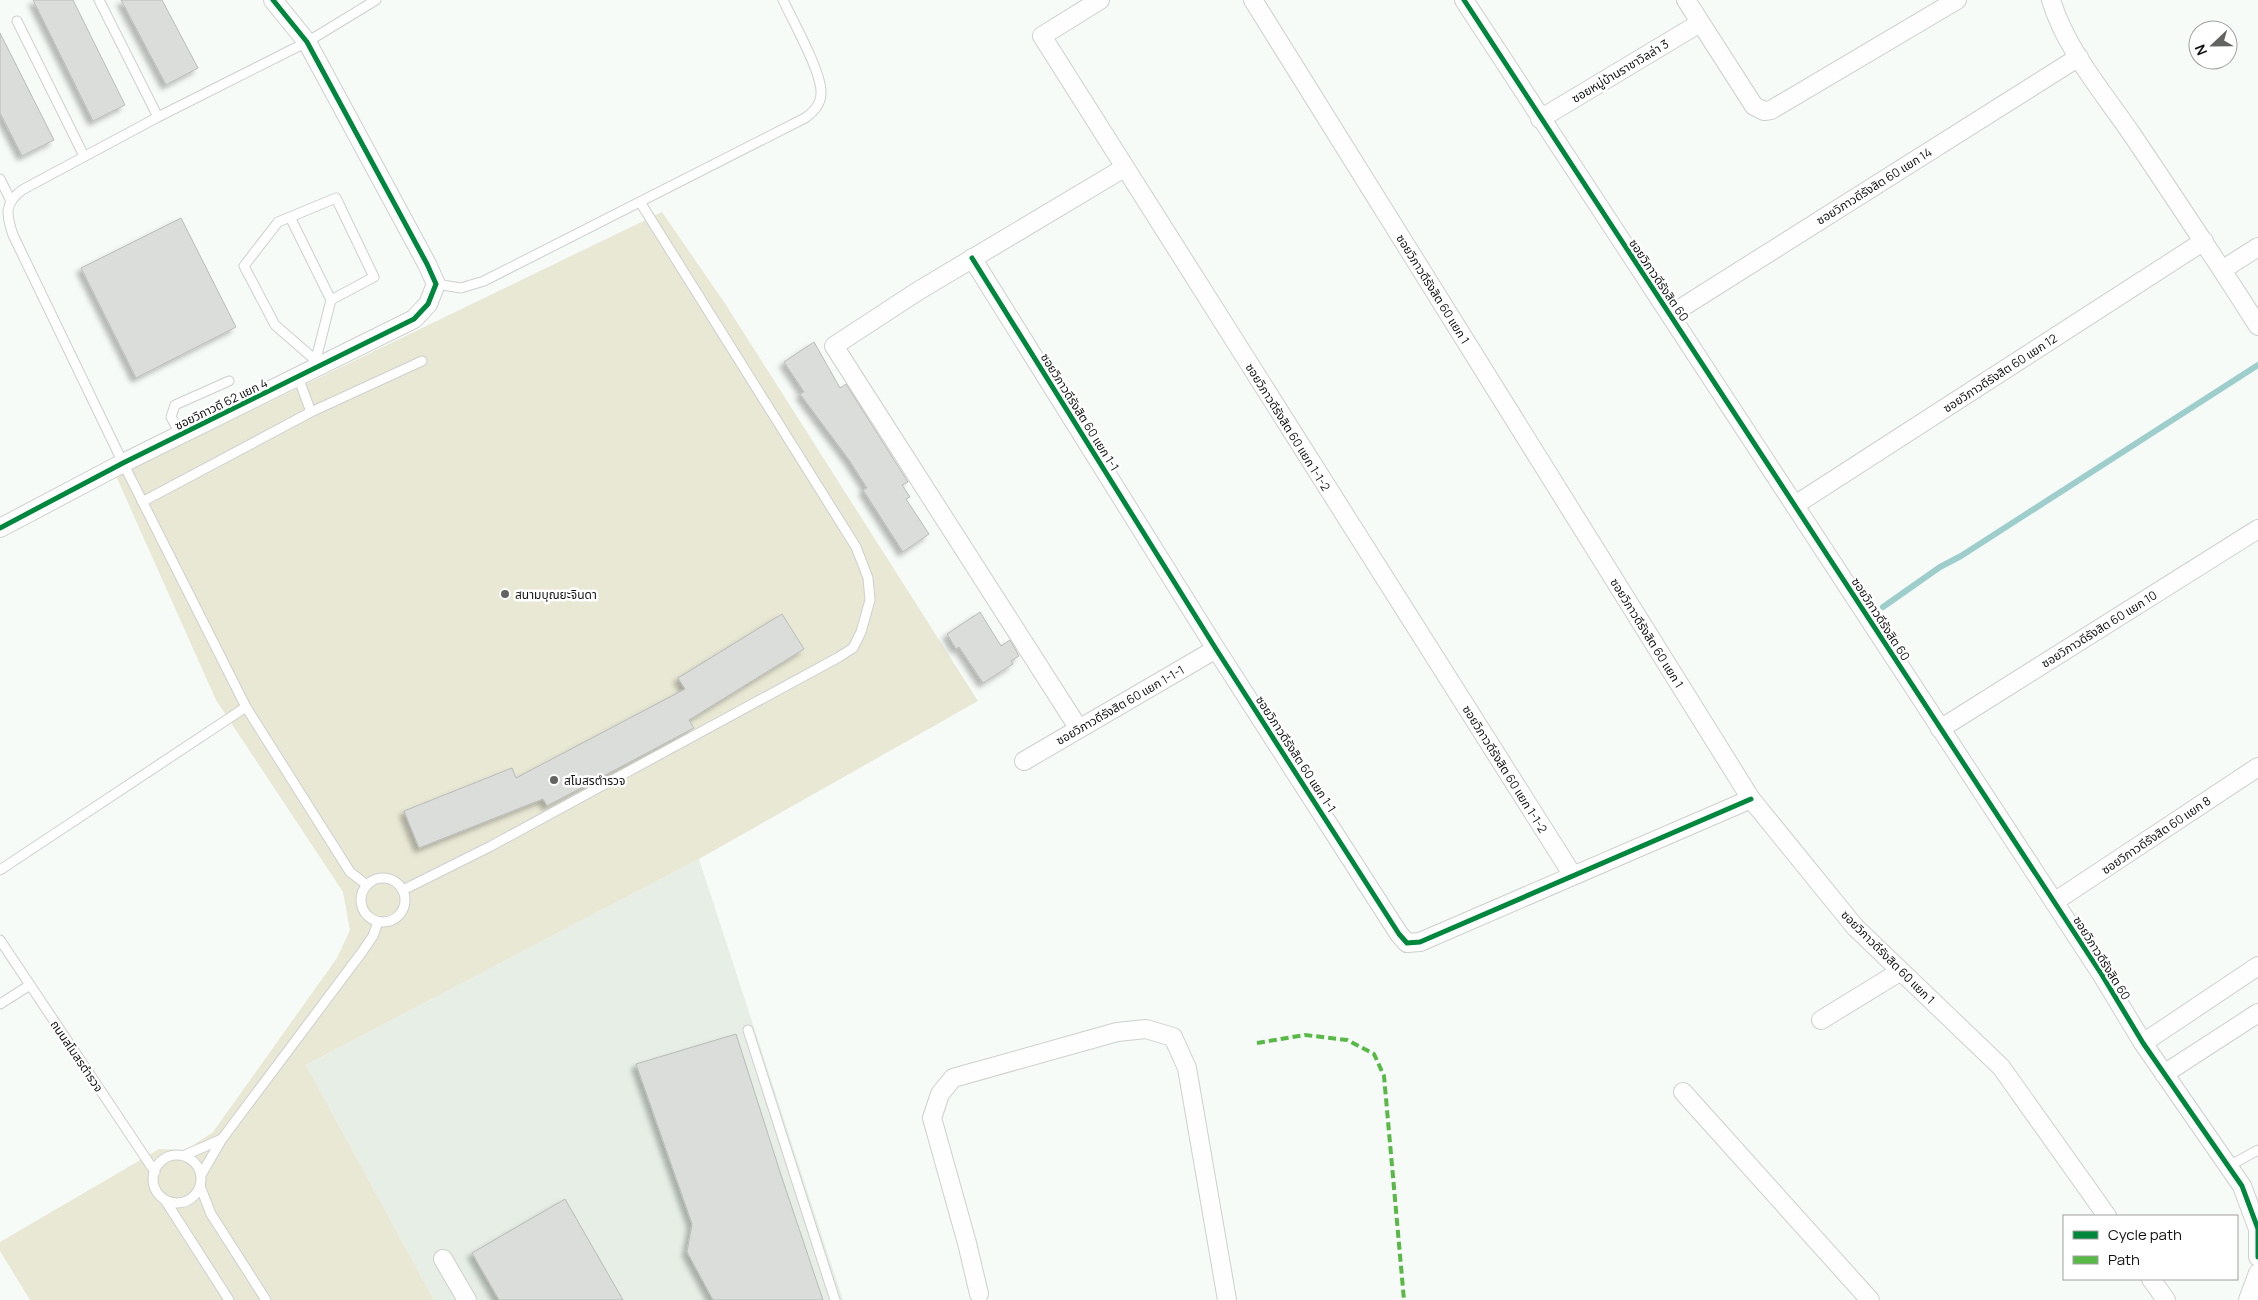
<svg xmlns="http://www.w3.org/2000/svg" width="2258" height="1300" font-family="Manrope,'Noto Sans Thai',sans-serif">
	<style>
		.built { fill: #e6eee6 }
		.green { fill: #e9e8d5 }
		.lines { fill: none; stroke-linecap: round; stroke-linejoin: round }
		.stream { stroke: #9dcecc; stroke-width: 6 }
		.building { fill: #dbddda; stroke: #b9bbb8; filter: url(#shadow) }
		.lane-casing { stroke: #cdd0cd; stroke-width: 11 }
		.street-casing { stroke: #cdd0cd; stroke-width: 20 }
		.lane { stroke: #fefefe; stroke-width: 9 }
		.street { stroke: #fefefe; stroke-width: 18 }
		.quiet { stroke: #58b947; stroke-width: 4; stroke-dasharray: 8 4; stroke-linecap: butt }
		.cycleway-casing { stroke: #fff; stroke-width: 8 }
		.cycleway { stroke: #00873e; stroke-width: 5 }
		.poi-dot { fill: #616461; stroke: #fff; stroke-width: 2 }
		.labels { text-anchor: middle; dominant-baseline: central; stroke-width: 5; stroke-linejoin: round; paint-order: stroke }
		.street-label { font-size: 12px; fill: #101210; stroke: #fff }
		.poi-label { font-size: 12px; fill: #101210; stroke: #fff; text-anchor: start }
	</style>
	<defs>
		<filter id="shadow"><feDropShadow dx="-4.5" dy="4.5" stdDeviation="2.5" flood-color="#0004"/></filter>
	</defs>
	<rect width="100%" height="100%" fill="#f7fbf7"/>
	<!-- built -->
	<path class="built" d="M699 859 843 1300H434L306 1065Z"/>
	<!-- green -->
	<path class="green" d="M662 212 726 305 978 701 699 859 306 1065 434 1300H30L0 1251V1242L159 1149 186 1150 213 1132 337 958 350 930 343 892 216 700 116 476Z"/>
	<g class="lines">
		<!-- stream -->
		<path class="stream" d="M1883 607 1940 567 1961 556 2258 365"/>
	</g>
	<!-- building -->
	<path class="building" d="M33 0H73L125 105 93 121Z
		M121 0H162L198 68 166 85Z
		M0 33 54 140 22 156 0 113Z
		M181 218 236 327 136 378 81 268Z
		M814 342 840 388 846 384 908 482 902 485 910 497 906 499 929 534 903 552 863 490 867 488 849 460 800 394 804 392 784 362Z
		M980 612 1001 646 1010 640 1019 656 1011 661 1013 664 983 683 959 647 956 649 947 634Z
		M782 614 804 649 689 720 694 728 547 806 543 799 419 848 404 811 512 768 516 778 685 689 678 678Z
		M736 1034 781 1175 823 1300H713L687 1252 692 1224 636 1064Z
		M565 1199 623 1300H499L472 1253Z"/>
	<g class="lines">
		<defs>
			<path id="lane" d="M99 0 158 117
				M17 21 84 156
				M0 179 10 199
				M290 217 331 300
				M436 284 461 288 484 281 805 118C813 112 821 105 821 93 822 73 793 21 783 0
				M316 359 331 300 374 277 336 198 278 222 244 266 275 325 321 365
				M298 377 311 412
				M181 435 171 417 175 405 229 381
				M142 502 311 412 422 361
				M0 870 246 707
				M361 900a22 22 0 1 1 44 0a22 22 0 1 1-44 0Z
				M367 885 350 872 246 707 123 463 13 235C6 214 4 204 22 190L158 117 307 42 376 0
				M403 890 491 846 839 657 853 648 861 632 870 600 868 578 856 547 640 202
				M0 940 155 1172
				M0 1004 30 985
				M748 1030 835 1300
				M153 1179a24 24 0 1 1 48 0a24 24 0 1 1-48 0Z
				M183 1156 222 1139
				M2227 1167 2258 1150
				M201 1175 222 1139 362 952 373 936 378 922
				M200 1186 211 1214 266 1300
				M165 1200 229 1300"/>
			<path id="street" d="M1100 0 1042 36 1572 874
				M1253 0 1751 799 1855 927 2001 1067 2107 1216
				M1464 0 2102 975 2143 1043 2242 1186 2258 1229V1257
				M1686 0 1754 106 1764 111 1771 110 1957 0
				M2051 0C2066 49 2102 91 2131 133 2174 197 2217 261 2258 326
				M1540 119 1700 23
				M972 258 1216 649 1399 934 1407 943 1420 942 1751 799
				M2222 270 2258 247
				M1670 315 2079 57
				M1795 505 2204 241
				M0 528 123 463 414 319 428 304 436 284 427 264 307 42 273 0
				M1079 729 834 346 918 291 1124 168
				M1940 729 2258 529
				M1024 761 1216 649
				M2054 902 2258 767
				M1821 1020 1901 971
				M2143 1043 2258 966
				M2164 1074 2258 1013
				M1683 1092 1870 1300
				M443 1259 467 1300
				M2151 1279 2166 1300
				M979 1294 967 1243 932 1118 940 1094 953 1078 1117 1032 1146 1029 1173 1037 1187 1068 1227 1300
				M2248 1300 2258 1273"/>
		</defs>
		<!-- lane casing -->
		<use href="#lane" class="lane-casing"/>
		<!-- street casing -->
		<use href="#street" class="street-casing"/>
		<!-- lane -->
		<use href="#lane" class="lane"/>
		<!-- street -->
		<use href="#street" class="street"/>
		<!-- quiet -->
		<path class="quiet" d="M1257 1043 1305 1035 1347 1040 1374 1054 1384 1076 1404 1300"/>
		<defs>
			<path id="cycleway" d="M1464 0 2102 975 2143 1043 2242 1186 2258 1229V1257
				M972 258 1216 649 1399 934 1407 943 1420 942 1751 799
				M0 528 123 463 414 319 428 304 436 284 427 264 307 42 273 0"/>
		</defs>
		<!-- cycleway casing -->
		<use href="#cycleway" class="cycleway-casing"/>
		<!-- cycleway -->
		<use href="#cycleway" class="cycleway"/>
	</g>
	<!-- markers -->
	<g class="poi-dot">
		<circle cx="505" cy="594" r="5"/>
		<circle cx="554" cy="780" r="5"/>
	</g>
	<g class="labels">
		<!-- street labels -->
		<g class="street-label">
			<text transform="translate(1620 71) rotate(-31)">ซอยหมู่บ้านราชาวิลล่า 3</text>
			<text transform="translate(1874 186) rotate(-32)">ซอยวิภาวดีรังสิต 60 แยก 14</text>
			<text transform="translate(1659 280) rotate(56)">ซอยวิภาวดีรังสิต 60</text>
			<text transform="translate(1433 289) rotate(58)">ซอยวิภาวดีรังสิต 60 แยก 1</text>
			<text transform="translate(2000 373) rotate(-33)">ซอยวิภาวดีรังสิต 60 แยก 12</text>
			<text transform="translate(221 404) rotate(-26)">ซอยวิภาวดี 62 แยก 4</text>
			<text transform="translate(1080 412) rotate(58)">ซอยวิภาวดีรังสิต 60 แยก 1-1</text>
			<text transform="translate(1288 427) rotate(58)">ซอยวิภาวดีรังสิต 60 แยก 1-1-2</text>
			<text transform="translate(1881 619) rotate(57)">ซอยวิภาวดีรังสิต 60</text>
			<text transform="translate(2099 629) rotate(-32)">ซอยวิภาวดีรังสิต 60 แยก 10</text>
			<text transform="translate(1647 633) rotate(58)">ซอยวิภาวดีรังสิต 60 แยก 1</text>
			<text transform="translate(1120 705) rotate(-30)">ซอยวิภาวดีรังสิต 60 แยก 1-1-1</text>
			<text transform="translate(1296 754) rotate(57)">ซอยวิภาวดีรังสิต 60 แยก 1-1</text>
			<text transform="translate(1505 769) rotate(58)">ซอยวิภาวดีรังสิต 60 แยก 1-1-2</text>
			<text transform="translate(2156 835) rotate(-34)">ซอยวิภาวดีรังสิต 60 แยก 8</text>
			<text transform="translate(1888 957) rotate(45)">ซอยวิภาวดีรังสิต 60 แยก 1</text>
			<text transform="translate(2102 958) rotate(58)">ซอยวิภาวดีรังสิต 60</text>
			<text transform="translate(77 1056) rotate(56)">ถนนสโมสรตำรวจ</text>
		</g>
		<!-- poi labels -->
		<g class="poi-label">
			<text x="515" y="594">สนามบุณยะจินดา</text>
			<text x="564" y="780">สโมสรตำรวจ</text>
		</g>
	</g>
	<!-- legend -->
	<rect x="2063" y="1215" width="175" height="65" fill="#ffffff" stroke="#9fa09f"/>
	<rect x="2073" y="1231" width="25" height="8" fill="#00873e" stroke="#9fa09f"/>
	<text x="2108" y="1240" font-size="15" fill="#101210">Cycle path</text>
	<rect x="2073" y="1256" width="25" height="8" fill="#58b947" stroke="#9fa09f"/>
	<text x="2108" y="1265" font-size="15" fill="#101210">Path</text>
	<!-- north arrow -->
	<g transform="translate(2213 45) rotate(248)"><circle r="24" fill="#ffffff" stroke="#9fa09f"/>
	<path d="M0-4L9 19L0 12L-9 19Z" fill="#616461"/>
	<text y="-8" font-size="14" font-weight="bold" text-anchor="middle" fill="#101210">N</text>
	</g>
</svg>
